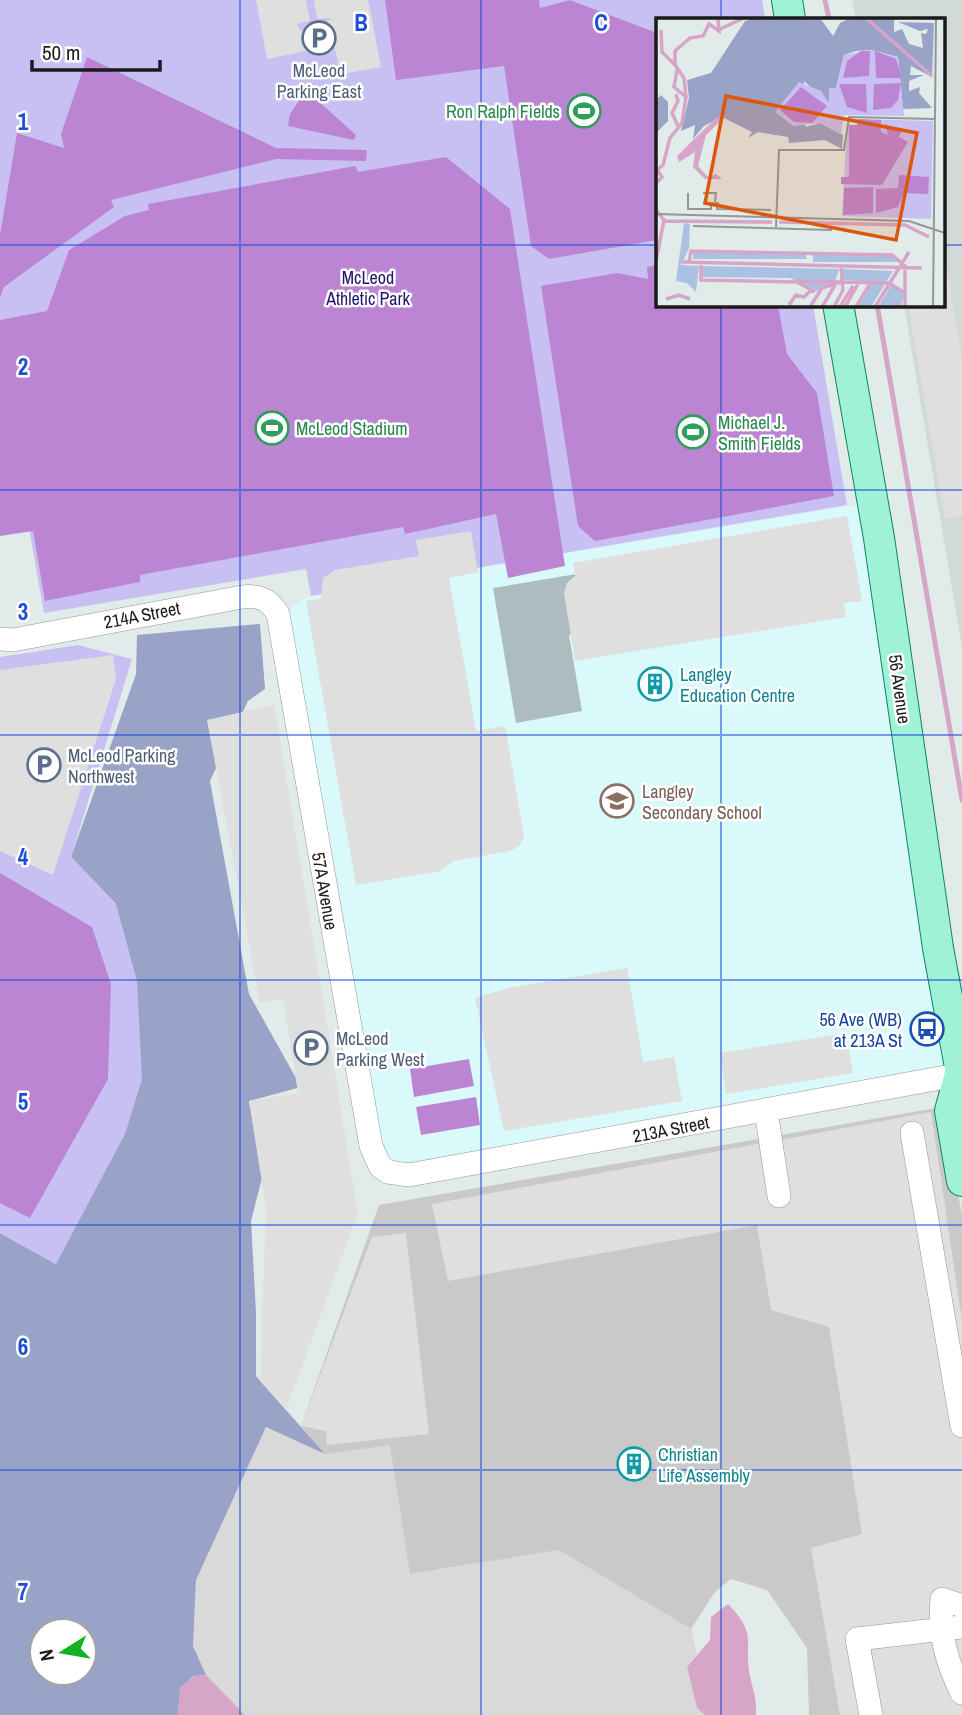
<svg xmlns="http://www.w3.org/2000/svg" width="962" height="1715" font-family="'Archivo Narrow',sans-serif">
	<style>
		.residential { fill: #d8d9d8 }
		.education { fill: #daf9fb }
		.religious { fill: #c9c9c9 }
		.airport { fill: #d2dad8 }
		.construction { fill: #adbdbf }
		.forest { fill: #99a3c7; fill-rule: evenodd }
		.park { fill: #c8c0f3 }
		.pitch { fill: #bc85d4 }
		.parking { fill: #dfdfdf }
		.water { fill: #d6a5c7 }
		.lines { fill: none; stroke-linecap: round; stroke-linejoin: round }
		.stream { stroke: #d6a5c7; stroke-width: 5 }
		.minor-casing { stroke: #959595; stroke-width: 24 }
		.major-casing { stroke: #0d8466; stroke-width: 32 }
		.minor { stroke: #fff; stroke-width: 23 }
		.major { stroke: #9ff2d5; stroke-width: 30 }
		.grid { fill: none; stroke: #1d4ed8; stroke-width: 2; stroke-opacity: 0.55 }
		.labels { text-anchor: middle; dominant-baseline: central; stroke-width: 5; stroke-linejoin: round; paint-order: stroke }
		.service-label { font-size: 18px; fill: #4e5e75; stroke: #fff; text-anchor: start }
		.leisure-label { font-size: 18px; fill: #27864d; stroke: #fff; text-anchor: start }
		.park-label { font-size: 18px; fill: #23146d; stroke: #fff }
		.street-label { font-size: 18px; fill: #1b1b1b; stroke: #fff }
		.culture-label { font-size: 18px; fill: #0d838f; stroke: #fff; text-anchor: start }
		.education-label { font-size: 18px; fill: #785e54; stroke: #fff; text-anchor: start }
		.transit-label { font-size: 18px; fill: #164399; stroke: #fff; text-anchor: end }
		.inset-river { fill: none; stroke: #d6a5c7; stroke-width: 3.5 }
		.inset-road { fill: none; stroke: #929897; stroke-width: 2 }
		.view { fill: #de560d; fill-opacity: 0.15; stroke: #de560d; stroke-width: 3.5 }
		.inset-edge { fill: none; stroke: #1b1b1b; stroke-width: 3.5 }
		.grid-label { font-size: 23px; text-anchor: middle; font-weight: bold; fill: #1d4ed8; stroke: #fff; stroke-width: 5; stroke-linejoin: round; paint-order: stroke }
	</style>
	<rect width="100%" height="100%" fill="#e1ebe9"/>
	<!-- residential -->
	<path class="residential" d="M266 1427 325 1454 390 1444 438 1570 559 1550 691 1629 697 1654 687 1667 697 1708 705 1715H245L206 1675 193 1646 196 1580Z"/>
	<!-- education -->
	<path class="education" d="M873 502 962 1074 380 1166 278 614 311 596Z"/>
	<!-- religious -->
	<path class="religious" d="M942 1107 962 1215V1715H809L807 1648 767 1590 731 1579 715 1592 691 1629 559 1550 410 1574 390 1445 325 1454 301 1426 379 1205Z"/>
	<!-- airport -->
	<path class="airport" d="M852 0H962V648L904 305 943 304V19H856Z"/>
	<!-- construction -->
	<path class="construction" d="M606 569 616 627 569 635 582 711 516 723 493 588Z"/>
	<!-- forest -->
	<path class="forest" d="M260 624 265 689 248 701 210 781 249 994 301 1087 249 1101 263 1174 251 1221 256 1313V1376L325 1454 266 1427 196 1580 193 1646 206 1675 194 1676 181 1687 178 1715H0V1233L56 1264 116 904 71 857 136 674 137 635ZM42 1631H84V1673H42Z"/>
	<!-- park -->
	<path class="park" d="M0 0H762L765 19H657V304L813 305 847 505 311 596 306 569 44 613 29 528 0 532Z
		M78 645 132 659 71 857 116 904 137 981 142 1079 125 1134 56 1264 0 1233V657Z"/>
	<!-- pitch -->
	<path class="pitch" d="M385 0H539L540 8 570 0 657 33V240L549 259 531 246 504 66 396 80Z
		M87 57 276 148 367 150 366 161 276 159 111 200 114 207 4 287 0 298V235L17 133 64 148 61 134Z
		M306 90 356 135 354 140 288 126 290 114Z
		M446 157 510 209 565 566 508 578 496 514 405 534 403 527 140 575V582L45 601 33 531 0 536V320L47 311 69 250 125 216 149 210 148 204 355 166 358 172Z
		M657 265V304L778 305 787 354 817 393 834 496 595 541 578 526 541 286 617 273 648 279 647 267Z
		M0 873 92 927 111 984 108 1079 30 1218 0 1203Z
		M469 1059 474 1086 414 1097 410 1069Z
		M476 1097 480 1125 421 1135 416 1107Z"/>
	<!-- parking -->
	<path class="parking" d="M256 0H306L310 21 297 24 301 31 324 25 331 18 317 19 314 0H368L381 67 341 74 334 45 267 59Z
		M943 248 962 359V516L945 519 908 305 943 304Z
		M847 516 862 601 844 603 846 617 575 661 564 593 567 583 575 576 573 563Z
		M471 531 478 572 449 578 476 731 505 726 524 837 519 846 510 851 453 861 440 871 356 885 306 601 321 598 323 578 335 570 419 556 416 540Z
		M113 655 116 679 53 875 0 851V670Z
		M274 705 358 1213 286 1410 260 1381 266 1208 249 1101 298 1093 283 999 260 1003 207 720Z
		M627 968 643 1062 674 1057 682 1101 504 1131 475 998 508 988Z
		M846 1033 853 1073 726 1094 720 1053Z
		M931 1112 962 1321V1715H840L811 1548 862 1534 829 1327 771 1310 757 1225 448 1281 432 1204Z
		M406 1233 429 1434 327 1445 326 1431 301 1426 372 1237Z"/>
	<!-- water -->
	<path class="water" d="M728 1604C759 1636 743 1641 750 1676 753 1690 757 1700 756 1715H705L697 1708 687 1667 710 1640 711 1617Z
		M206 1675 245 1715H178L180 1687 195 1676Z"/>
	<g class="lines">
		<!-- stream -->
		<path class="stream" d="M825 0 829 19
			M877 304 962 800"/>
		<defs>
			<path id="minor" d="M0 639 13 640 242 597C259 595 269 599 278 614L371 1146 380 1166 388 1172 409 1175 962 1074
				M766 1111 779 1196
				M912 1133 962 1426
				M962 1606 942 1599C939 1635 946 1661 962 1693
				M871 1715 857 1639 962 1627"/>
			<path id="major" d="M787 0 790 19
				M838 304 879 538 938 948 962 1078
				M960 1074 950 1111 962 1181"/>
		</defs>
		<!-- minor casing -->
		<use href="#minor" class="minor-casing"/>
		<!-- major casing -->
		<use href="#major" class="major-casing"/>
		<!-- minor -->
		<use href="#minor" class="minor"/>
		<!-- major -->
		<use href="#major" class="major"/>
	</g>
	<!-- grid -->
	<path class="grid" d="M240 0V1715M481 0V1715M721 0V19M0 245H657M943 245H962M721 304V1715M0 490H962M0 735H962M0 980H962M0 1225H962M0 1470H962"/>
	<!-- icons -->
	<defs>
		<symbol id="parking-ring" viewBox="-11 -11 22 22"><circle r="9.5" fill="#fff" stroke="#5c6f8a" stroke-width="1.5"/><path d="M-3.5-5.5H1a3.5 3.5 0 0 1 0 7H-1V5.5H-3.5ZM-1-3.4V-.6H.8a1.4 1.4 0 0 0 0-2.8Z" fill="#5c6f8a"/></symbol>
		<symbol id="stadium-ring" viewBox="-11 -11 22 22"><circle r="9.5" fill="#fff" stroke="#2e9e5b" stroke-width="1.5"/><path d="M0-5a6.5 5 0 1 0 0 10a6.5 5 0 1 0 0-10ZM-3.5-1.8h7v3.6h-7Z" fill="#2e9e5b"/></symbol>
		<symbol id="building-ring" viewBox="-11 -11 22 22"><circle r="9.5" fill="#fff" stroke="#0f9aa8" stroke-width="1.5"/><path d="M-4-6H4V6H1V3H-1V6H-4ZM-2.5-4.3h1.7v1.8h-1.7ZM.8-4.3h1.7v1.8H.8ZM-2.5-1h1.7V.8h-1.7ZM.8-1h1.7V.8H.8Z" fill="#0f9aa8"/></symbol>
		<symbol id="school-ring" viewBox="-11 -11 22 22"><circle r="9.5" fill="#fff" stroke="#8d6e63" stroke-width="1.5"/><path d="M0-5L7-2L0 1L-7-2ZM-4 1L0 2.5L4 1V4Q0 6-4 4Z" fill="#8d6e63"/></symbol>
		<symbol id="bus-ring" viewBox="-11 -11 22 22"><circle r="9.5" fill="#fff" stroke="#1a4fb4" stroke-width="1.5"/><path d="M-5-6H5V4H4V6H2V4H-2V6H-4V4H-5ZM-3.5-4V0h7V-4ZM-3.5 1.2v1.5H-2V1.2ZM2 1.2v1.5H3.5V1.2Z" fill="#1a4fb4"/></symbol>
	</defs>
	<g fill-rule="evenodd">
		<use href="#parking-ring" x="300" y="19" width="38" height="38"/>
		<use href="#stadium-ring" x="565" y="92" width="38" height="38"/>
		<use href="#stadium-ring" x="253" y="409" width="38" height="38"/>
		<use href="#stadium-ring" x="674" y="413" width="38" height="38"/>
		<use href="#building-ring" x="636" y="665" width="38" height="38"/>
		<use href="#parking-ring" x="25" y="746" width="38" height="38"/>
		<use href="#school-ring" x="598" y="782" width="38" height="38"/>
		<use href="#bus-ring" x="908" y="1010" width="38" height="38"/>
		<use href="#parking-ring" x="292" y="1029" width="38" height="38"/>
		<use href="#building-ring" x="615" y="1445" width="38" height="38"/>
	</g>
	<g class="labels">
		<!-- service labels -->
		<g class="service-label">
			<text x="319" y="70" text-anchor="middle">McLeod<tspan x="319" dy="21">Parking East</tspan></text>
			<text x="68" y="755">McLeod Parking<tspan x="68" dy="21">Northwest</tspan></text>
			<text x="336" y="1038">McLeod<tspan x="336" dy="21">Parking West</tspan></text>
		</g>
		<!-- leisure labels -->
		<g class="leisure-label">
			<text x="560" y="111" text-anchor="end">Ron Ralph Fields</text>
			<text x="718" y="422">Michael J.<tspan x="718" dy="21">Smith Fields</tspan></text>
			<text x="296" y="428">McLeod Stadium</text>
		</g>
		<!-- park labels -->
		<g class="park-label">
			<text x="368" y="277">McLeod<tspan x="368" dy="21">Athletic Park</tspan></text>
		</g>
		<!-- street labels -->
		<g class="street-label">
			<text transform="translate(142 615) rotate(-11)">214A Street</text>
			<text transform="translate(900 689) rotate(82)">56 Avenue</text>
			<text transform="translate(325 891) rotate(80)">57A Avenue</text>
			<text transform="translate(671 1129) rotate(-11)">213A Street</text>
		</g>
		<!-- culture labels -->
		<g class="culture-label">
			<text x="680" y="674">Langley<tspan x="680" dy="21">Education Centre</tspan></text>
			<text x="658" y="1454">Christian<tspan x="658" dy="21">Life Assembly</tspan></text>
		</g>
		<!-- education labels -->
		<g class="education-label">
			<text x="642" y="791">Langley<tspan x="642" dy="21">Secondary School</tspan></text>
		</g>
		<!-- transit labels -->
		<g class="transit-label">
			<text x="902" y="1019">56 Ave (WB)<tspan x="902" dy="21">at 213A St</tspan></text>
		</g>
	</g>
	<!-- overview -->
	<g transform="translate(656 18)">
		<rect width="289" height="289" fill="#e1ebe9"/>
		<path d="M28 205 34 206 33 230 25 247 43 248 40 274 31 265 20 263ZM37 234 149 236 151 241H37ZM157 236 236 238 243 244H157ZM46 248 183 251V252L178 266 161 273 134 260 46 259ZM187 251 237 253 230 264 186 262ZM216 265 229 266 215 289H201ZM235 267 248 275 245 289H222Z" fill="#aac1e2"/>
		<path d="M99 0H164L177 18 184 5 192 1H238V14L246 11 253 26 267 30 265 15 270 16 272 11 264 13 242 4 278 5 276 59 255 48 254 57H268L253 63V73L264 69 263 75 276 90 247 91 242 39 216 32 200 33 188 37 180 70H173V86L148 63 149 109 164 105 187 117 186 131 169 122 133 125 132 119 102 114 92 120 96 114 66 99 48 108 37 121 39 107 25 113 33 80 31 62 55 55 89 3ZM5 77 12 84V103L0 115V82Z" fill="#99a3c7"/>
		<path d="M216 32 242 39 248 98 188 97 185 116 164 105 137 108 119 94 143 64 165 73 173 85V70H180L188 37ZM202 101 277 103 275 201 186 198 191 107H201Z" fill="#c8c0f3"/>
		<path d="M205 33H214L213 58 187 60 191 43ZM219 33 240 41 246 60H220ZM245 65 242 82 235 90 217 92 218 66ZM183 66H210L211 95 191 89ZM145 69 171 88 156 105 138 104 124 92ZM201 101 225 102V114L232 117 229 106 245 114 243 119 252 124 226 167 185 166V159H193V107H201ZM243 157 273 159 272 176 248 175 242 189 220 195V171L242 170ZM217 169V195L187 197 188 170Z" fill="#bc85d4"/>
		<path d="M69 99 50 117 42 148 52 159 60 156 66 161H49L37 149 39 134 23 144 21 138 60 100Z" fill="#d6a5c7"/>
		<path class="inset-river" d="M210 0 276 58M64 11 88 0M5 12 6 34 19 47M21 52 18 69 30 79M20 76 22 83 16 95 22 108M0 165 6 159 1 152 7 147 14 120 26 105 30 79 28 60 19 47V33L34 20 47 18 53 6 63 13 62 0M0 192 8 202 0 243M8 203 116 204M123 204 249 207 273 219M26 244 266 250M33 244 35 233 236 237 249 248V289M45 245V262L141 264 159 274M141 263 184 264M10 281 23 277 34 281M133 287 140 277 148 279 155 272M154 289 166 270 185 264 233 265 249 275M166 289 179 267M178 289 187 272 185 248M184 289 197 268M189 289 203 264M200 289 215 264M219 289 253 234"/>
		<path class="inset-road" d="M32 175V191H55V185M47 175H60L59 184M51 186 62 185 61 191 115 192M0 196 253 203 289 215M37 208 176 212M120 209 123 132H188L193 99 279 101M277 289 280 0"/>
		<path class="view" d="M70 78 261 115 240 222 49 185Z"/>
		<rect width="289" height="289" class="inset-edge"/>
	</g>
	<g class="grid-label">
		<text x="361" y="31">B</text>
		<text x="601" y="31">C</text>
		<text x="23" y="130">1</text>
		<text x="23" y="375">2</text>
		<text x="23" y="620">3</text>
		<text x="23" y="865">4</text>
		<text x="23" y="1110">5</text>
		<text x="23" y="1355">6</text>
		<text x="23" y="1600">7</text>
	</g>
	<!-- north arrow -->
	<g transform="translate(63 1652) rotate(259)"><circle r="33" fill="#ffffff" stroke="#a4a4a4" stroke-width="2"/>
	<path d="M0-5L12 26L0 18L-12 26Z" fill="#12b31e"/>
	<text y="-10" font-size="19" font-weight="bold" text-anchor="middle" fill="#1b1b1b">N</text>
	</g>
	<!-- scale -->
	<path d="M32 60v10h128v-10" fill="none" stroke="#1b1b1b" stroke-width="3.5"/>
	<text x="42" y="60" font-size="21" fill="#1b1b1b" stroke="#ffffff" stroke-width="5" paint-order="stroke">50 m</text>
</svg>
